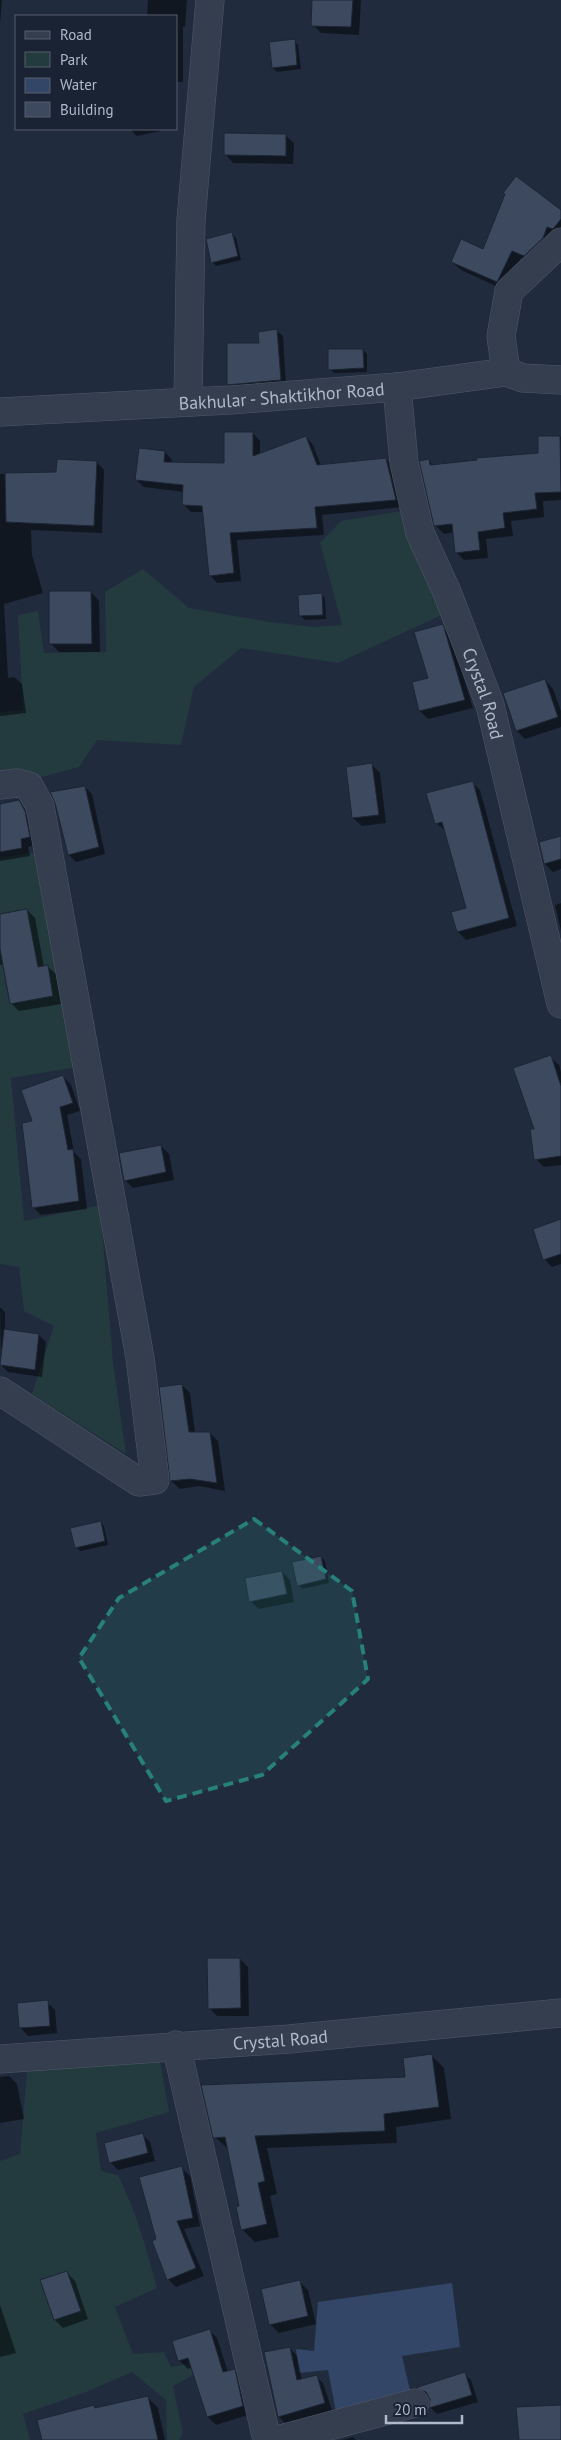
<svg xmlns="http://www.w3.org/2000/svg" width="561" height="2440" font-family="'PT Sans',sans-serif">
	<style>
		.green { fill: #233a3f }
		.water { fill: #334667 }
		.shadow { fill: #0007; fill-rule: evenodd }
		.building { fill: #3c495e; stroke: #1c2535 }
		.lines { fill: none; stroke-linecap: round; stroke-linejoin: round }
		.minor-casing { stroke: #505969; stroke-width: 29 }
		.tertiary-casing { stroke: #505969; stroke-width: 29 }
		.minor { stroke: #353e4e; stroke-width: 28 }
		.tertiary { stroke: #353e4e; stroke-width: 28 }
		.marked { fill: #27807c; fill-opacity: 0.2; stroke: #27807c; stroke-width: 4; stroke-dasharray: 10 6; stroke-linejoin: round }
		.labels { text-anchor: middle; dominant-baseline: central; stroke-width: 4; stroke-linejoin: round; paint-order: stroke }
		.street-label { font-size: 18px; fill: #b0b9ca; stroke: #1a2333 }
	</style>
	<rect width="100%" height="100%" fill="#212b3e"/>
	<!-- green -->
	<path class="green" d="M402 511 444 614 338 663 241 648 194 687 181 745 97 740 79 767 42 777 0 772V712L23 710 18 615 38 611 44 653 106 652 105 592 143 569 189 608 270 622 314 627 342 625 320 543 341 521Z
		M39 852 41 892 77 1067 11 1078 24 1221 100 1205 113 1362 126 1454 32 1394 54 1326 24 1311 19 1267 0 1264V858Z
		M160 2061 169 2112 96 2133 101 2171 118 2175C136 2211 147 2250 157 2288L115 2307 133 2354 164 2352 171 2367 226 2357 173 2386 183 2433 179 2440H167L166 2400 132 2372 86 2392 23 2414 30 2440H0V2161L20 2154 27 2072 74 2065Z"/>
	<!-- water -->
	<path class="water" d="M452 2283 460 2347 402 2356 412 2399 336 2412 328 2370 299 2373 296 2349 314 2351 318 2302Z"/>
	<!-- shadow -->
	<path class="shadow" d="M0 0H2L0 24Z
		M148 0H187L185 27H183V82H176V16H147Z
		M314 0H361L359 35 321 33 313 25Z
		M294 41 298 45 301 69 277 72 273 68Z
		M130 129H159L160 131 137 136Z
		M285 135 294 143 293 164 233 163 225 154Z
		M561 211V236L532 263 521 258 505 290 461 270 452 262 483 250Z
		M232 234 236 238 241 260 216 266 212 262Z
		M276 330 283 336 286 386 234 390 228 384Z
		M363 350 367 354V372L334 373 330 369Z
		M253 433 260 441V455L306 437 313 445 321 466 386 459 394 467 403 507 322 515 324 535 237 540 241 581 217 583 210 575 204 512H191L184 505V492L144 487 136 480 165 452 172 460V463L225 464Z
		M561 437V500L543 501 544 517 511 521 513 536 486 539 488 558 464 560 456 552 454 532 444 534 436 526 428 460 434 466 540 454 539 438Z
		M97 462 104 470 102 533 31 530 32 555 43 593 4 604 8 678 14 677 22 684 26 713 0 716V474L57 473Z
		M91 592 99 601 100 652H59L51 644Z
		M321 594 325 598 326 619 305 620 301 616Z
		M442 626 450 634 473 708 428 719 420 711Z
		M545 680 553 689 561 711V727L525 739 517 731Z
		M372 765 380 773 386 823 362 826 353 818Z
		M472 782 480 790 517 926 466 940 458 932 468 909 446 831 436 823Z
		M85 787 92 794 105 854 76 862 69 855 56 803Z
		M18 801 33 821 37 845 28 847 30 856 0 861V805ZM22 808H25L29 816 27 817Z
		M561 837V869L553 872 545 864Z
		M561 903V931L555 905Z
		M27 910 35 918 44 967 47 966 56 974 61 1004 19 1011 11 1003 4 964 0 965V915Z
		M550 1057 559 1065 561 1072V1165L544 1167 536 1159 535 1130Z
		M63 1076 71 1085 80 1111 67 1115 74 1152 81 1159 87 1209 41 1215 33 1207V1122Z
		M161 1146 169 1154 174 1180 133 1188 125 1180Z
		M561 1221V1264L552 1267 544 1259Z
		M0 1307 5 1312V1330L39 1335 46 1342 42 1377 8 1372 1 1365Z
		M182 1385 190 1393 195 1433H210L218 1441 225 1491 199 1486 180 1489 171 1481Z
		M100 1522 104 1526 108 1545 80 1551 76 1547Z
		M321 1557 325 1561 329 1583 302 1589 299 1585Z
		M282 1572 290 1580 294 1602 259 1609 250 1601Z
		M240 1959 248 1967 249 2016H217L209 2008Z
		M47 2002 55 2010 57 2033 28 2036 20 2027Z
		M431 2055 444 2068 451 2119 396 2127 397 2143 267 2148 277 2194 270 2196 279 2237 255 2242 242 2229 241 2207 229 2150 215 2137 406 2078Z
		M9 2076 17 2084 24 2119 0 2123V2077Z
		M142 2134 150 2142 155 2161 118 2170 110 2162Z
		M181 2168 190 2176 200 2226 184 2229 204 2276 176 2287 168 2279 157 2240Z
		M67 2273 75 2281 88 2319 63 2328 55 2320 42 2281Z
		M299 2281 308 2290 316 2324 279 2333 270 2324Z
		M0 2305 16 2353 0 2357Z
		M209 2330 217 2338 228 2372 234 2370 242 2378 251 2414 216 2425 208 2417 192 2367 188 2369 179 2360Z
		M290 2348 297 2356 302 2380 316 2376 323 2383 332 2410 286 2424 279 2417Z
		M464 2374 471 2380 478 2402 437 2414 431 2408 430 2397 417 2388Z
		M148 2398 158 2408 165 2440H44L94 2406 97 2409Z
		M353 2437 356 2440H342Z"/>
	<!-- building -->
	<path class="building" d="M312 0H353L351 27 311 26Z
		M295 39 297 65 272 68 269 42Z
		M224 133 286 134V156L224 155Z
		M516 176 561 210V219L553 229 547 227 543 238 524 256 512 251 497 282 451 262 461 239 483 249 505 194 503 193Z
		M232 232 238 256 211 263 206 239Z
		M277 329 281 380 227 385V343H259L258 332Z
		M328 349H363L364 368 328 370Z
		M224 432H253V456L306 436 317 465 386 458 396 500 315 507 317 528 230 533 234 573 209 576 202 506 182 505 183 485 135 480 139 448 165 451 164 462 224 463Z
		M538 436H560L561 492 535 493 537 509 503 513 505 528 478 532 480 550 455 553 452 524 434 526 419 461 429 459 430 465 477 460 476 458 538 453Z
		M57 459 97 461 94 526 6 522 5 473 56 472Z
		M49 591H91L92 644H49Z
		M322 593 323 615 299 616 298 595Z
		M443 624 465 700 419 711 412 682 428 678 414 632Z
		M545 679 558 717 516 731 503 693Z
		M372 763 379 815 352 818 346 767Z
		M473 781 509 918 457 932 451 912 466 908 442 822 435 824 426 793Z
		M85 786 99 847 68 855 55 803 50 792Z
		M19 800 25 811 30 837 21 839 22 848 0 852V804Z
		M561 836V859L544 864 539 842Z
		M27 909 38 967 48 965 53 996 10 1004 0 949V914Z
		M551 1055 561 1086V1156L534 1160 530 1129H534L513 1068Z
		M63 1075 73 1103 60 1107 68 1150 73 1149 79 1201 32 1208 22 1123 32 1121 21 1090Z
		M161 1145 166 1172 124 1181 119 1153Z
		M561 1219V1254L543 1260 533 1229Z
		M4 1329 39 1334 35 1370 0 1365Z
		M182 1384 189 1432H210L217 1483 190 1479 170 1481 159 1387Z
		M101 1521 105 1541 75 1548 70 1528Z
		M321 1556 326 1579 297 1586 292 1562Z
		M282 1571 287 1594 249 1602 245 1578Z
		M207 1958H240L241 2008 208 2009Z
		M48 2000 50 2026 19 2028 17 2003Z
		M432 2054 439 2107 384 2114 385 2131 255 2136 265 2181 258 2183 267 2224 241 2230 236 2207 239 2206 225 2137 213 2138 201 2085 405 2077 403 2058Z
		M143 2133 148 2153 109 2163 104 2143Z
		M182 2166 193 2218 177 2221 196 2268 167 2280 152 2241 156 2239 139 2177Z
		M67 2271 81 2311 54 2320 40 2280Z
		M300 2280 308 2316 269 2325 261 2289Z
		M210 2329 223 2372 235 2369 243 2406 207 2417 188 2358 178 2361 172 2341Z
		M290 2347 297 2380 317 2375 325 2403 278 2417 264 2352Z
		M465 2372 472 2395 429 2408 430 2399 426 2392 415 2388Z
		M148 2396 158 2440H42L37 2420 94 2405 95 2408Z
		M561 2405V2440H519L516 2407Z"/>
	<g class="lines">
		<defs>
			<g id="minor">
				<path d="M506 372 501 336 509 291 561 242"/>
				<path id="s1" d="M397 387 404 463 420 533 447 592 490 705 561 1004"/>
				<path d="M188 402 191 220 210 0"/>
				<path d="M0 785 17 783 29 786 40 806 140 1358 155 1480 139 1482 0 1391"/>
				<path d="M176 2045 267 2440"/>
				<path id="s2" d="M0 2059 289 2039 561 2013"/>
				<path d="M277 2440 415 2403"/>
			</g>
			<g id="tertiary">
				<path id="s3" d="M0 412 230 400 397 387 506 372 523 378 561 380"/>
			</g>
		</defs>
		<!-- minor casing -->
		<use href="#minor" class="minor-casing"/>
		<!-- tertiary casing -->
		<use href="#tertiary" class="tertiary-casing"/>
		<!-- minor -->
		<use href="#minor" class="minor"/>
		<!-- tertiary -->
		<use href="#tertiary" class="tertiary"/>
	</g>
	<!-- marked area -->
	<path class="marked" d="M254 1519 352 1591 368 1679 262 1775 166 1801 79 1658 119 1598Z"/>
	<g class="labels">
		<!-- street labels -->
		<g class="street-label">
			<text stroke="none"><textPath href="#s3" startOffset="282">Bakhular - Shaktikhor Road</textPath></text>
			<text stroke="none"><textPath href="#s1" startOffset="321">Crystal Road</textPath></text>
			<text stroke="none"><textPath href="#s2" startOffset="281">Crystal Road</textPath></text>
		</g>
	</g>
	<!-- legend -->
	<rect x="15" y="15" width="162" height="115" fill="#1a2333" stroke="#565f6f"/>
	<rect x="25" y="31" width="25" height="8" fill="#353e4e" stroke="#565f6f"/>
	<text x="60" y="40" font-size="15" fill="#b0b9ca">Road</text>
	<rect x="25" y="52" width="25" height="15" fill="#233a3f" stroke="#565f6f"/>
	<text x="60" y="65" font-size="15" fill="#b0b9ca">Park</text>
	<rect x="25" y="78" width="25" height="15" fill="#334667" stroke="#565f6f"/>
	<text x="60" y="90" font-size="15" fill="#b0b9ca">Water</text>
	<rect x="25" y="102" width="25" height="15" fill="#3c495e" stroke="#565f6f"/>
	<text x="60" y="115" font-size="15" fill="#b0b9ca">Building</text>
	<!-- scale -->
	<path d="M386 2415v8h76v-8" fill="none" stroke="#b0b9ca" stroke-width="2.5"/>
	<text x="394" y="2415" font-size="15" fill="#b0b9ca" stroke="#1a2333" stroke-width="4" paint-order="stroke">20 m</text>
</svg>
